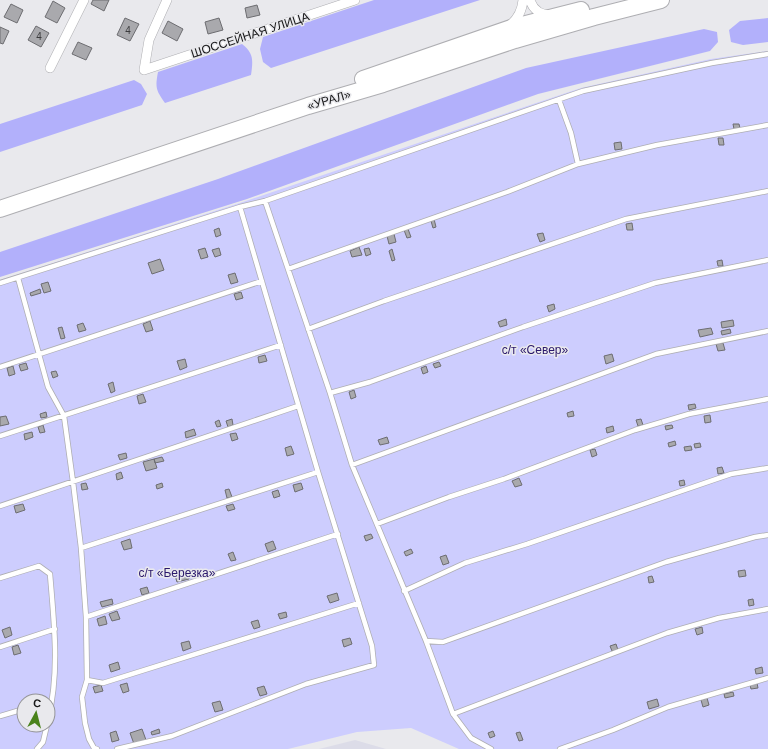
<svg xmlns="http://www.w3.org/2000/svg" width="768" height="749" font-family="Arial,sans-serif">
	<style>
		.built { fill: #dcdce8 }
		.green { fill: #cdcdfe; fill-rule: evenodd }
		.forest { fill: #b2b0fb }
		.building { fill: #a9a9ad; stroke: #6d6d71 }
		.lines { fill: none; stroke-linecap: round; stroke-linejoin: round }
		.lane-casing { stroke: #aeaeb2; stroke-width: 6 }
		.street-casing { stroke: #aeaeb2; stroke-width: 10 }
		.highway-casing { stroke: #aeaeb2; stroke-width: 18 }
		.lane { stroke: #fff; stroke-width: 4.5 }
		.street { stroke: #fff; stroke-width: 9 }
		.highway { stroke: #fff; stroke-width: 16 }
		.labels { text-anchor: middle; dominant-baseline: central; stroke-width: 3; stroke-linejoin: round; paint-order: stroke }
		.number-label { font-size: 10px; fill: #3c3c3e }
		.street-label { font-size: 12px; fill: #181819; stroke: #e9e9ed }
		.park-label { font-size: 12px; fill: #2a176b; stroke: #e9e9ed }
	</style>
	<rect width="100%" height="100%" fill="#e9e9ed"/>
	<!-- built -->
	<path class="built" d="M355 740 386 749H319Z"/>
	<!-- green -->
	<path class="green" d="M768 51V749H459L411 728 357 732 288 749H0V280L243 202 581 88 711 59ZM24 701H48V725H24Z"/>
	<!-- forest -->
	<path class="forest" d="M374 0H480L271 68 263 62 260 49 263 37Z
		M768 18V42L743 45 731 42 729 30 740 21Z
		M704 29 717 32 718 42 710 51 538 94 247 199 0 277V252L218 179 526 68Z
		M242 44C254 53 253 61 251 75L165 103C156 90 155 88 158 72Z
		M134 80 141 84 147 94 142 105 0 152V124Z"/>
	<!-- building -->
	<path class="building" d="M93 0H109L104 11 91 4Z
		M53 1 65 8 57 23 45 17Z
		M11 4 23 10 17 23 4 17Z
		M257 5 260 15 247 18 245 8Z
		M125 18 139 24 130 41 117 35Z
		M219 18 223 30 208 34 205 22Z
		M168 21 183 29 177 41 162 33Z
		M36 26 49 33 41 47 28 40Z
		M0 27 9 31 3 44 0 43Z
		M78 42 92 48 86 60 72 54Z
		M733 124H739L740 128 734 129Z
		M718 138H723L724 145H719Z
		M621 142 622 149 615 150 614 143Z
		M434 219 436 227 433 228 431 221Z
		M632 223 633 230H627L626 224Z
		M219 228 221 235 216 237 214 230Z
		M408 229 411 237 407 238 404 230Z
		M543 233 545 240 540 242 537 234Z
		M394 234 396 242 389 244 387 236Z
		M359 247 362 255 352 257 350 251Z
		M205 248 208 257 201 259 198 250Z
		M219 248 221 255 215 257 212 250Z
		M369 248 371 254 366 256 364 249Z
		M392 249 395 260 392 261 389 251Z
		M160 259 164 270 152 274 148 263Z
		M722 260 723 266H718L717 261Z
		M235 273 238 282 231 284 228 275Z
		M48 282 51 291 44 293 41 284Z
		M40 289 41 293 31 296 30 293Z
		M241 292 243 298 236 300 234 294Z
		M554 304 555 309 549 312 547 306Z
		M506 319 507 325 500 327 498 322Z
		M733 320 734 326 722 328 721 322Z
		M150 321 153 330 146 332 143 324Z
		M83 323 86 330 79 332 77 325Z
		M62 327 65 338 61 339 58 328Z
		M711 328 713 334 700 337 698 330Z
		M730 329 731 333 722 335 721 331Z
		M723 343 725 350 718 351 716 344Z
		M612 354 614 361 606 364 604 356Z
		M265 355 267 361 259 363 258 357Z
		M185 359 187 367 180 370 177 361Z
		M439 362 441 366 435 368 433 364Z
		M26 363 28 369 21 371 19 365Z
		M13 366 15 374 9 376 7 368Z
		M426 366 428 372 423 374 421 368Z
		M56 371 58 376 53 378 51 372Z
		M113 382 115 391 111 393 108 384Z
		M354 390 356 397 351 399 349 392Z
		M143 394 146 402 139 404 137 396Z
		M695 404 696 408 689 410 688 405Z
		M573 411 574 416 568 417 567 413Z
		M46 412 47 417 41 418 40 414Z
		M710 415 711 422 705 423 704 416Z
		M6 416 9 424 0 426V417Z
		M232 419 233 425 228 427 226 421Z
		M641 419 643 425 638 426 636 420Z
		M219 420 221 426 217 427 215 422Z
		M43 425 45 432 40 433 38 427Z
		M672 425 673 428 666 430 665 426Z
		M613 426 614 431 607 433 606 428Z
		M194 429 196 435 186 438 185 432Z
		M32 432 33 437 25 440 24 434Z
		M236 433 238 439 232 441 230 434Z
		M387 437 389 443 380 445 378 440Z
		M675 441 676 445 669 447 668 443Z
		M700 443 701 447 695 448 694 444Z
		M291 446 294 454 287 456 285 448Z
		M691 446 692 450 685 451 684 447Z
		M595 449 597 455 592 457 590 450Z
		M126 453 127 458 120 460 118 455Z
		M162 457 164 461 155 463 154 459Z
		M154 459 157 468 146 471 143 462Z
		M722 467 724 473 718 474 717 468Z
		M121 472 123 478 117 480 116 474Z
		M519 478 522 485 515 487 512 481Z
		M684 480 685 485 680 486 679 481Z
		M86 483 88 489 82 490 81 484Z
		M162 483 163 487 157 489 156 485Z
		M301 483 303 489 295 492 293 485Z
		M229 489 232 497 227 498 225 490Z
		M278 490 280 496 274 498 272 492Z
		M23 504 25 510 16 513 14 506Z
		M233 504 235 509 228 511 226 506Z
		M371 534 373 538 366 541 364 536Z
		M130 539 132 548 124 550 121 542Z
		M273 541 276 549 268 552 265 544Z
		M411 549 413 553 406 556 404 552Z
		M233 552 236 560 231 561 228 554Z
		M446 555 449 563 443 565 440 557Z
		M745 570 746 576 739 577 738 571Z
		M187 572 189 579 177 582 175 576Z
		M652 576 654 582 649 583 648 577Z
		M147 587 149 593 142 595 140 589Z
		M337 593 339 600 330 603 327 596Z
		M112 599 113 604 102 607 100 602Z
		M753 599 754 605 749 606 748 600Z
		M117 611 120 619 112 621 109 614Z
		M286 612 287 617 280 619 278 614Z
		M105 616 107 624 99 626 97 619Z
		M258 620 260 627 254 629 251 622Z
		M10 627 12 635 5 638 2 630Z
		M702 627 703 633 697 635 695 629Z
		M350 638 352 644 344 647 342 640Z
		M189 641 191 648 183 651 181 643Z
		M616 644 618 650 612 651 610 646Z
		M18 645 21 653 14 655 12 647Z
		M118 662 120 669 111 672 109 665Z
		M762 667 763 673 756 674 755 669Z
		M127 683 129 691 123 693 120 685Z
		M757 683 758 688 751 689 750 685Z
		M101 685 103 691 95 693 93 687Z
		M264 686 267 694 260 696 257 688Z
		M733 692 734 696 725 698 724 694Z
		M707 698 709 705 703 707 701 700Z
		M657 699 659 706 649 709 647 702Z
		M220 701 223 710 215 712 212 703Z
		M142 729 146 740 134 744 130 733Z
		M159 729 160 733 152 735 151 732Z
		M116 731 119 740 112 742 110 733Z
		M493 731 495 736 490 738 488 733Z
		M520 732 523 740 519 741 516 733Z"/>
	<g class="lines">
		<defs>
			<path id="lane" d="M559 100 571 133 578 164
				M265 201 330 393 352 465 426 641 453 714 471 738 491 749
				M288 269 507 192 578 164 657 145 768 125
				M18 278 48 387 64 416 73 482 81 548 86 617 87 680 82 697 85 723 89 739 94 748 97 749
				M0 283 240 207 265 201 583 91 712 63 768 54
				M308 329 384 301 626 219 768 191
				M0 367 262 281
				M330 393 370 382 523 327 655 283 768 260
				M0 436 281 345
				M352 465 656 354 768 331
				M0 506 298 406
				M377 524 449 497 504 479 635 430 689 414 768 399
				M81 548 318 472
				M0 578 39 566 50 574C54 623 60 672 48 720
				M404 591 465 563 527 544 731 474 768 468
				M86 617 338 534
				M426 641 443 642 666 562 755 537 768 535
				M0 647 55 629
				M87 680 103 683 359 603
				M453 714 667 633 719 618 768 609
				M0 716 24 709
				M37 749 43 742 47 725
				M117 749 172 736 306 684 374 665 372 646 318 472 240 207
				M560 749 613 730 668 707 768 678"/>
			<path id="street" d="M167 0 149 40 144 70 355 0
				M530 0C533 10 541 15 551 15
				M509 26C518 19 522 11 523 0
				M50 68 84 0"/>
			<path id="highway" d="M363 79 514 27 581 10
				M0 209 308 106 383 84 515 40 594 17 661 0"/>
		</defs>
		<!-- lane casing -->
		<use href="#lane" class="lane-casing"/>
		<!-- street casing -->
		<use href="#street" class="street-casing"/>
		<!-- highway casing -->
		<use href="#highway" class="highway-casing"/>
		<!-- lane -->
		<use href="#lane" class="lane"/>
		<!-- street -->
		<use href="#street" class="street"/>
		<!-- highway -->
		<use href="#highway" class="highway"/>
	</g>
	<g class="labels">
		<!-- number labels -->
		<g class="number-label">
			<text x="128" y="30">4</text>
			<text x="39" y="36">4</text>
		</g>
		<!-- street labels -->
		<g class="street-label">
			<text transform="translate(250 35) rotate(-18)">ШОССЕЙНАЯ УЛИЦА</text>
			<text transform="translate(329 100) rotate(-16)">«УРАЛ»</text>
		</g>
		<!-- park labels -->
		<g class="park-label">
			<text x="535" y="350">с/т «Север»</text>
			<text x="177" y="573">с/т «Березка»</text>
		</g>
	</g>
	<!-- north arrow -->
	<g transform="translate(36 713) rotate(7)"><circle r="19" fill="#e9e9ed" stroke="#959598"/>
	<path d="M0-3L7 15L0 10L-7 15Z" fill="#49821b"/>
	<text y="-6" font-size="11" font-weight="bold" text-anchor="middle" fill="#181819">С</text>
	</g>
</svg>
